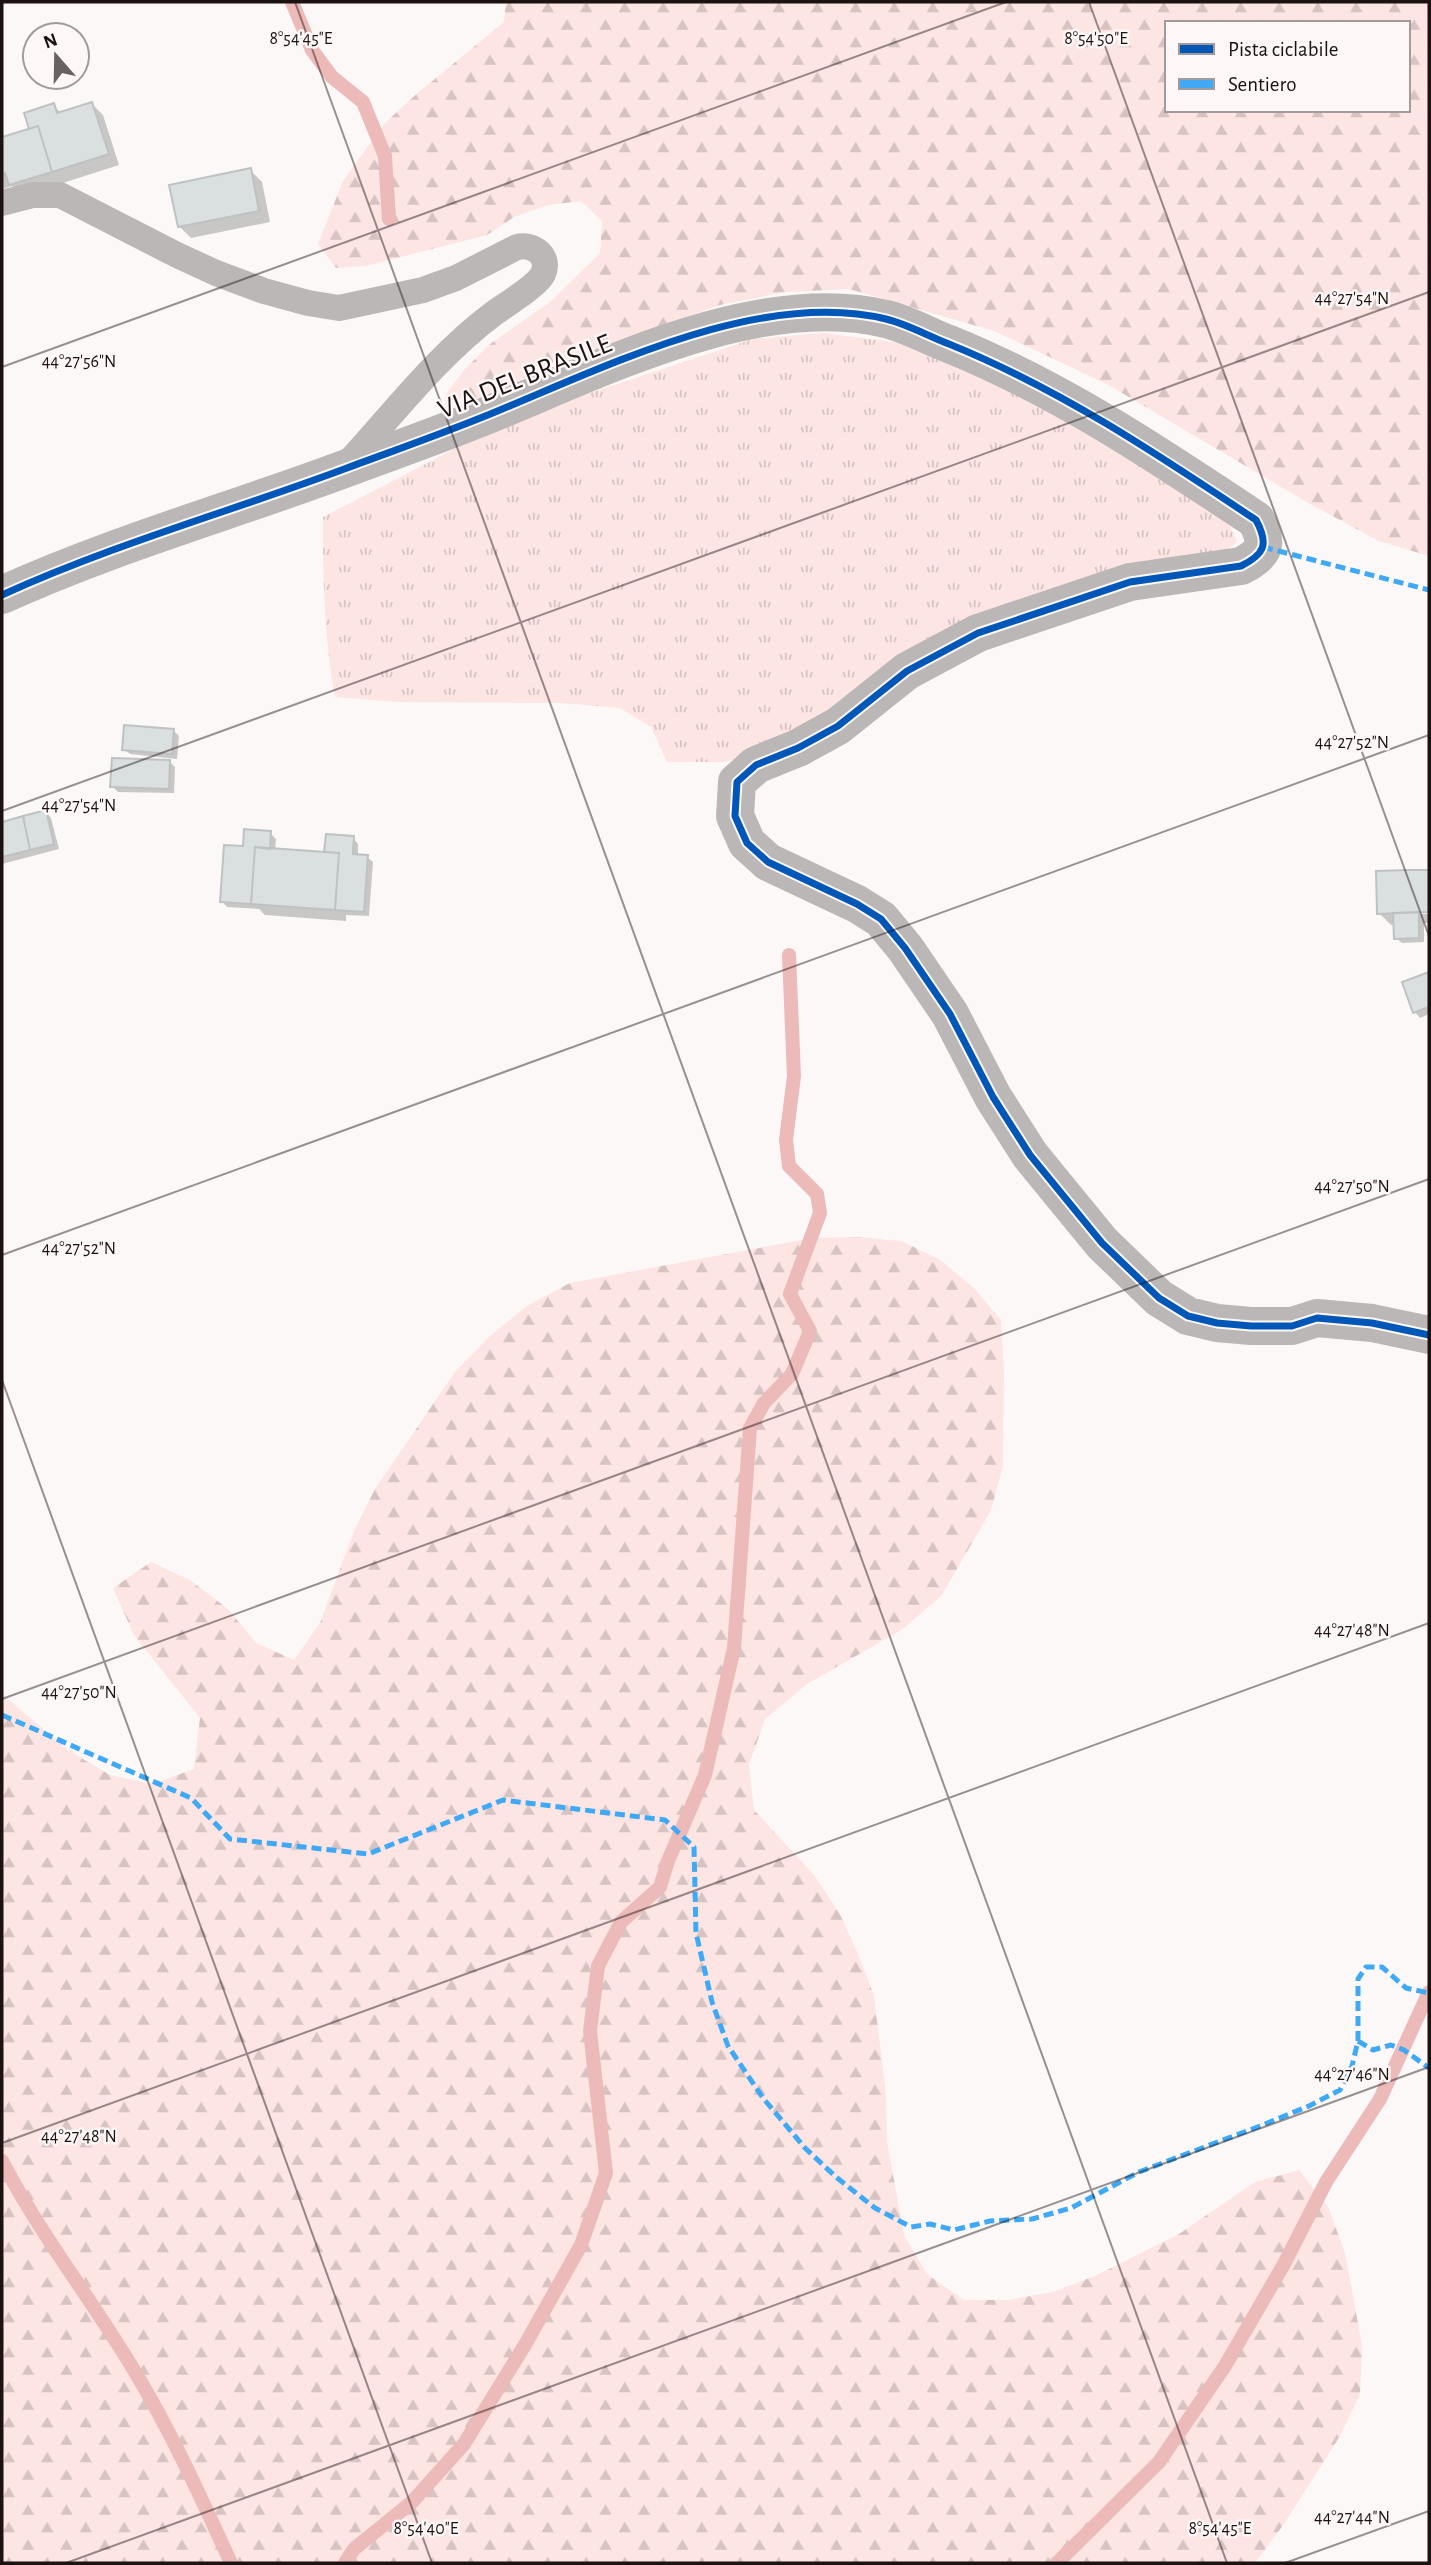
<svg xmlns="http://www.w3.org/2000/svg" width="1431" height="2565" font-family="'Alegreya Sans',sans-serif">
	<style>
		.grass { fill: url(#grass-tufts) }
		.forest { fill: url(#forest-firs); fill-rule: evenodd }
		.shadow { fill: #0003 }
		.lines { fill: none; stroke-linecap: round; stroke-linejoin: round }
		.stream { stroke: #ecbab8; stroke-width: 14 }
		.building { fill: #dadfe0; stroke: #bec2c3; stroke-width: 2 }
		.service { stroke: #bbb7b7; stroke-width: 26 }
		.minor { stroke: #bbb7b7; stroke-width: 38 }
		.quiet { stroke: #3fa9f5; stroke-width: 5; stroke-dasharray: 10 5; stroke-linecap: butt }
		.cycleway-casing { stroke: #fdf7f7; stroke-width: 11 }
		.cycleway { stroke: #0057b8; stroke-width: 7 }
		.ticks { fill: none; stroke: #1c1211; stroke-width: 2; stroke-opacity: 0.45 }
		.labels { text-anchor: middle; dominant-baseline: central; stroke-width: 5; stroke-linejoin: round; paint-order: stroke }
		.street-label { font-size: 28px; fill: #1c1211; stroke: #fdf7f7 }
		.ticks-label { font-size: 18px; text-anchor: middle; fill: #1c1211; stroke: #fdf7f7; stroke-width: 5; stroke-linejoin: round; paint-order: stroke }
	</style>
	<defs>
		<pattern id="grass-tufts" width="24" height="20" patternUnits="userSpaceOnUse" patternTransform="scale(1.75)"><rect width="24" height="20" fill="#fce5e3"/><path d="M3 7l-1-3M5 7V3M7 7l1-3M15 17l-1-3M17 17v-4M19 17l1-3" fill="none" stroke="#d7c3c2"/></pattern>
		<pattern id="forest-firs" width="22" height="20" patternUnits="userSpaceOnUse" patternTransform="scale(1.75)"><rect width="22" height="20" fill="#fce5e3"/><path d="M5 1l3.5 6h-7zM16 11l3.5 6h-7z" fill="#d7c3c2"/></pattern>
	</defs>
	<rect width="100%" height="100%" fill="#fcf8f8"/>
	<!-- grass -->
	<path class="grass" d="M824 333 899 343 1064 414 1226 517 1237 542 1224 552 1153 567 780 748 724 762H667L651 727 620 708 561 703 397 702 335 697C324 638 323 577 323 517L468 442 542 409 753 339Z"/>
	<!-- forest -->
	<path class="forest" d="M506 2H1429V556L1379 541 1310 504 1105 383 994 331 849 289 785 292 720 305 536 371 506 388 473 400 444 397 465 369 490 344 550 302 600 253 602 221 581 201 548 205 514 217 487 235 366 266 336 268 318 244 343 181 384 124 413 97 504 22ZM1167 23H1408V110H1167Z
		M859 1237 901 1241 939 1259 973 1287 1001 1320 1004 1371 1003 1466 991 1510 942 1595 903 1629 807 1684 765 1719 749 1765 754 1810 814 1875 840 1914 858 1954 874 1996 886 2095 887 2142 904 2235 927 2274 964 2300H1008L1053 2292 1095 2276 1179 2234 1255 2182 1299 2170 1328 2207 1345 2253 1362 2345 1360 2394 1340 2436 1284 2524 1255 2563H2V1694L68 1750 110 1775 152 1784 194 1769 200 1718 134 1635 113 1588 151 1562 190 1580 228 1609 256 1643 294 1660 320 1623 354 1531 375 1489 455 1372 490 1336 527 1306 570 1283 812 1238Z"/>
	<!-- shadow -->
	<path class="shadow" d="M92 104 103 115 119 165 22 196 12 186 2 189V139L31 130 53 105 61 113Z
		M250 170 262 182 270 222 191 238 179 226Z
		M174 731 179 736 177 759 130 754 124 749Z
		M170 762 175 767 174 793 118 792 112 786Z
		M46 812 51 818 59 849 2 864V823Z
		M270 833 276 839 275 850 326 854 353 838 358 844V856L367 857 373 862 369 916 346 915V921L265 915 259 909 227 907 222 901 245 848Z
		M1429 871V910L1415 911 1419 914H1429V923H1424V942L1402 943 1396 938 1395 924 1391 925 1379 913 1378 873Z
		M1429 974V1014L1420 1018 1415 1012 1404 983Z"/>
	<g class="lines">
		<!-- stream -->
		<path class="stream" d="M292 2 312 50 332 77 363 102 385 156 389 219
			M2 2161C42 2238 97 2306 141 2382 175 2440 203 2502 231 2563
			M345 2563 354 2549 412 2502 464 2444 526 2343 581 2245 606 2173 590 2031 598 1966 621 1922 660 1887 668 1861 705 1775 734 1648 750 1428 764 1403 792 1374 810 1331 790 1294 820 1213 817 1194 789 1166 786 1140 794 1076 789 955
			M1057 2563 1159 2462 1225 2366 1284 2264 1326 2182 1380 2099 1429 1992"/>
	</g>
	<!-- building -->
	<path class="building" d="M92 102 109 154 52 172 38 126 29 129 24 113 54 103 57 113Z
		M38 126 52 172 9 185 5 173 2 174V137Z
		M251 168 259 211 178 227 169 185Z
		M124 725 174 729 172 754 122 750Z
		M112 758 170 760 169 789 110 787Z
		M46 810 54 844 30 850 23 816Z
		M23 816 30 850 2 857V822Z
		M244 829 271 831 270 849 255 847 251 904 220 902 224 845 243 846Z
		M326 834 354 836 353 854 368 855 364 912 335 910 339 853 324 852Z
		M255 847 339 853 335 910 251 904Z
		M1409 870H1429V912L1377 914 1376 871Z
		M1419 912V938L1394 939 1393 913Z
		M1429 972V1007L1413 1013 1402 982Z"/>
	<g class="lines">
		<!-- service -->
		<path class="service" d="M2 203 33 195H60L177 255 216 273 264 291 308 303 339 308 423 290 456 278 517 247C533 243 551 256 543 274 537 286 505 305 493 314 437 356 394 413 347 464"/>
		<!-- minor -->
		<path class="minor" d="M2 595C114 544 232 511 347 468 398 449 450 431 500 410 611 364 764 289 886 319 907 324 928 336 949 344 1060 389 1157 454 1256 520 1269 544 1265 554 1241 566L1130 582 978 633 907 671 838 726 798 748 756 765 737 782 735 816 747 843 768 862 857 904 881 919 905 948 950 1014 993 1097 1030 1155 1102 1243 1159 1298 1188 1316 1217 1323 1251 1326H1292L1317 1318 1372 1323 1429 1335"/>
		<!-- quiet -->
		<path class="quiet" d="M1263 547 1429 590
			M2 1715 191 1798 230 1839 368 1854 503 1800 665 1820 694 1847 696 1933 712 2002 728 2046 763 2098 805 2148 836 2177 875 2208 911 2227 930 2224 954 2230 990 2221 1032 2219 1071 2208 1139 2172 1260 2126 1309 2106 1340 2090 1352 2066 1358 2041V1979L1366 1967H1382L1406 1988 1429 1993
			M1358 2041 1373 2050 1391 2045 1404 2050 1429 2068"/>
		<defs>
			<path id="cycleway" d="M2 595C114 544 232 511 347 468 398 449 450 431 500 410 611 364 764 289 886 319 907 324 928 336 949 344 1060 389 1157 454 1256 520 1269 544 1265 554 1241 566L1130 582 978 633 907 671 838 726 798 748 756 765 737 782 735 816 747 843 768 862 857 904 881 919 905 948 950 1014 993 1097 1030 1155 1102 1243 1159 1298 1188 1316 1217 1323 1251 1326H1292L1317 1318 1372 1323 1429 1335"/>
		</defs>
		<!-- cycleway casing -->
		<use href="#cycleway" class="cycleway-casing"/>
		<!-- cycleway -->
		<use href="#cycleway" class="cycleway"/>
	</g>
	<!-- ticks -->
	<path class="ticks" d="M295 2 1227 2563M1089 2 1429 936M2 367 1006 2M2 811 1429 292M2 1255 1429 735M2 1380 432 2563M2 1699 1429 1179M2 2143 1429 1623M66 2563 1429 2067M1285 2563 1429 2511"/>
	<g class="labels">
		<!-- street labels -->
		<g class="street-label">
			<text transform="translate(525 377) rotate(-22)">VIA DEL BRASILE</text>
		</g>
	</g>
	<g class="ticks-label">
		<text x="1096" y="44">8°54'50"E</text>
		<text x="301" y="44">8°54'45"E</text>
		<text x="1352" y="304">44°27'54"N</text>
		<text x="79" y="367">44°27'56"N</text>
		<text x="1352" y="748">44°27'52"N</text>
		<text x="79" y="811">44°27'54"N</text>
		<text x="1352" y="1192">44°27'50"N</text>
		<text x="79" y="1254">44°27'52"N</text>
		<text x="1352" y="1636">44°27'48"N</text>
		<text x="79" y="1698">44°27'50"N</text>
		<text x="1352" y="2080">44°27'46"N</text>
		<text x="79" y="2142">44°27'48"N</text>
		<text x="1352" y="2523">44°27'44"N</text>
		<text x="426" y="2534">8°54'40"E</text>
		<text x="1220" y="2534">8°54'45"E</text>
	</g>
	<!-- border -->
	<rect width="1431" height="2565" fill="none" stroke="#1c1211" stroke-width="7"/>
	<!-- legend -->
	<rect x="1165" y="21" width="245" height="91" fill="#fdf7f7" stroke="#a39b9b" stroke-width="2"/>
	<rect x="1179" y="44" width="35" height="10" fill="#0057b8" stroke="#a39b9b" stroke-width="2"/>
	<text x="1228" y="56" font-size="21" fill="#1c1211">Pista ciclabile</text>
	<rect x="1179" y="79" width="35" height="10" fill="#3fa9f5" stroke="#a39b9b" stroke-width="2"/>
	<text x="1228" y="91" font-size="21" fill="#1c1211">Sentiero</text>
	<!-- north arrow -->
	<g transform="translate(56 56) rotate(340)"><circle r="33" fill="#fdf7f7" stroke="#a39b9b" stroke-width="2"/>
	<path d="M0-5L12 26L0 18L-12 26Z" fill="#6a6262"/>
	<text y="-10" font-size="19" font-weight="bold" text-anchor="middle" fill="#1c1211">N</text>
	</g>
</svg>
